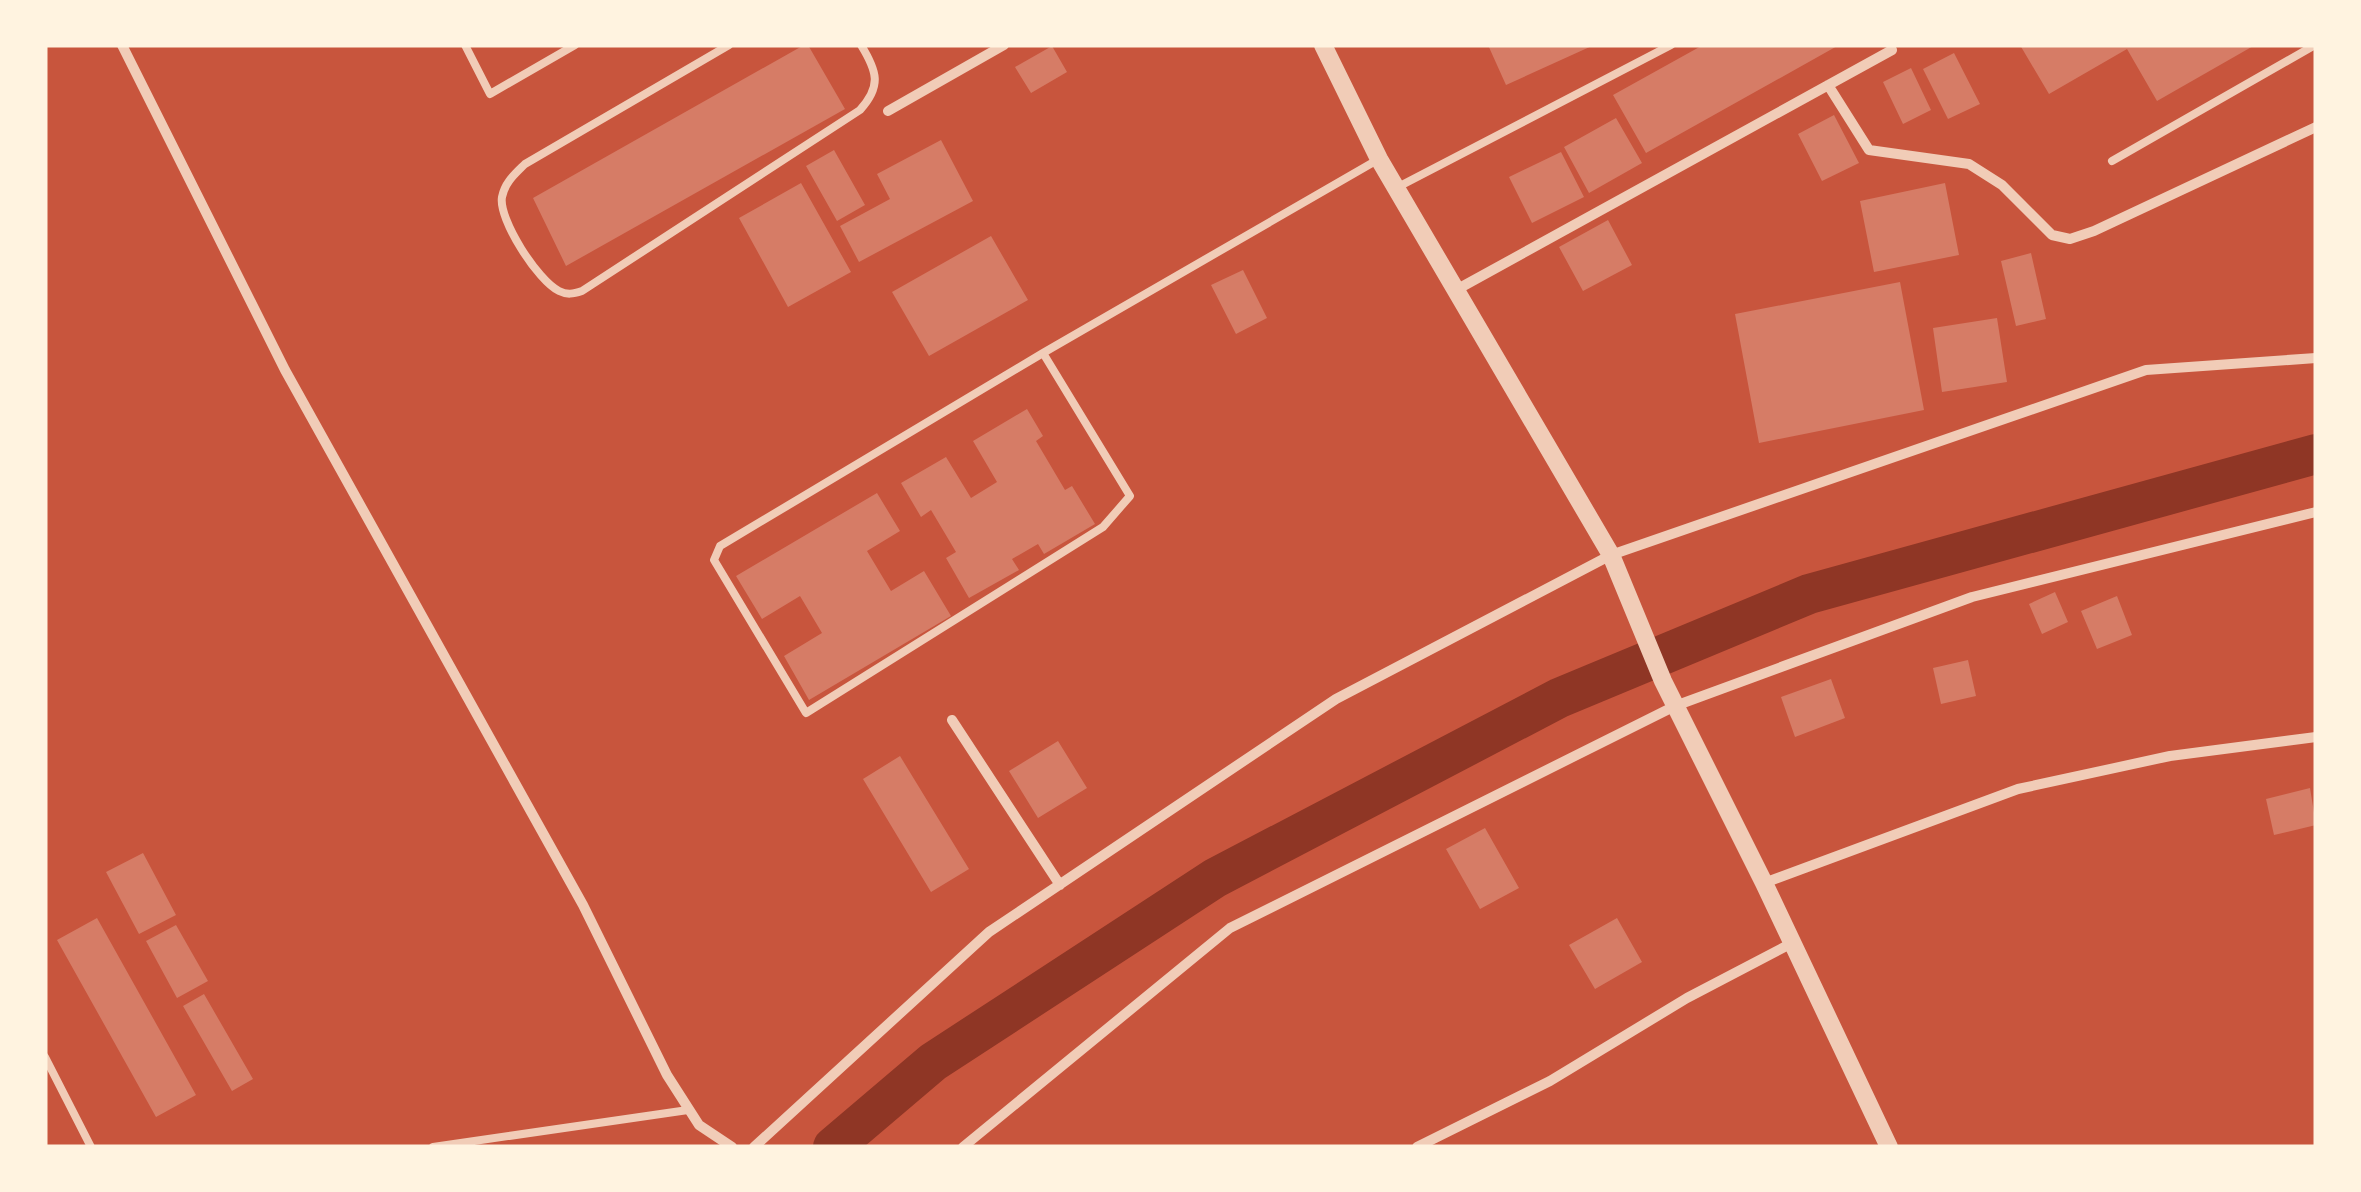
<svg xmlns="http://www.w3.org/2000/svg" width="2361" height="1192" font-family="'Source Serif 4',serif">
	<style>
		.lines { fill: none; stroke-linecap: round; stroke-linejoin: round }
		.canal { stroke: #8f3625; stroke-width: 40 }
		.building { fill: #d67c66 }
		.service { stroke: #f1ccb7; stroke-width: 8 }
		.minor { stroke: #f1ccb7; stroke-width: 10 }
		.tertiary { stroke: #f1ccb7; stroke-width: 18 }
	</style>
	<rect width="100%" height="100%" fill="#c8553d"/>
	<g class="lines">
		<!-- canal -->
		<path class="canal" d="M833 1147 933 1062 1215 878 1559 698 1809 594 2316 454"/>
	</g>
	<!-- building -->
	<path class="building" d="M804 45H808L845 109 566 266 533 198Z
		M1488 45H1594L1506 85Z
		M1703 45H1839L1646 153 1613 95Z
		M2020 45H2255L2157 101 2127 49 2049 94Z
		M1052 46 1067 72 1031 93 1015 67Z
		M1954 53 1980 104 1948 119 1923 69Z
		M1911 68 1931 110 1903 124 1883 82Z
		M1834 115 1859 163 1822 181 1798 134Z
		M1616 118 1642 163 1589 193 1564 147Z
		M941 140 973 201 859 262 840 226 890 199 877 174Z
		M834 150 865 205 837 221 806 166Z
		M1561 152 1584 197 1532 223 1509 177Z
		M801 183 851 272 788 307 739 218Z
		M1945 183 1959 255 1874 272 1860 201Z
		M1608 220 1632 265 1583 291 1559 247Z
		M991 236 1028 300 929 356 892 292Z
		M2031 253 2046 319 2016 326 2001 261Z
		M1243 270 1267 318 1236 334 1211 285Z
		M1900 282 1924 410 1759 443 1735 314Z
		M1997 318 2007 382 1942 392 1933 328Z
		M1027 409 1043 436 1036 441 1065 490 1072 486 1095 524 1044 554 1038 544 1012 559 1019 570 969 598 946 558 956 552 931 510 921 517 901 483 946 457 971 498 997 482 973 441Z
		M877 493 900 531 867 551 891 591 924 571 951 616 809 700 784 656 822 633 800 596 762 619 736 576Z
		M2055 592 2068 622 2042 634 2029 604Z
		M2117 596 2132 635 2097 649 2081 611Z
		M1968 660 1976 696 1941 704 1933 668Z
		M1831 679 1845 718 1795 737 1781 697Z
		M1058 741 1087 788 1038 818 1009 771Z
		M900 756 969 869 931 892 863 779Z
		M2310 788 2316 825 2274 835 2266 799Z
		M1485 828 1519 888 1480 909 1446 849Z
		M143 853 176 915 139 934 106 872Z
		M97 918 196 1095 156 1117 57 940Z
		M1617 918 1642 962 1595 989 1569 945Z
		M176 925 208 981 177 998 146 941Z
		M204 994 253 1079 232 1091 183 1006Z"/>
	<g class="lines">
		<!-- service -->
		<path class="service" d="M465 45 490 94 575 45
			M729 45 525 164C515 174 505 182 502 197 498 219 538 281 559 291 567 295 573 294 582 291L860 110C882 86 877 71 861 45
			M2112 161 2315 45
			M1396 188 1671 45
			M1043 353 1130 496 1103 527 806 713 714 560 720 546 1043 353 1379 159
			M45 1057 91 1147
			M433 1147 688 1110"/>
		<!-- minor -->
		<path class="minor" d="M122 45 285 370 583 905 667 1075 699 1125 732 1147
			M1828 85 1869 150 1969 164 2002 185 2052 235 2070 239 2094 231 2316 127
			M888 111 1004 45
			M1456 290 1892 50
			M952 720 1060 885
			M1764 883 2018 789 2170 756 2316 737
			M754 1147 989 932 1336 699 1611 555 2146 370 2316 358
			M963 1147 1230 928 1675 706 1972 597 2316 512
			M1417 1147 1550 1081 1687 998 1792 943"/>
		<!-- tertiary -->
		<path class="tertiary" d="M1323 45 1379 159 1611 555 1663 681 1764 883 1889 1147"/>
	</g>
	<!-- border -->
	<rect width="2361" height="1192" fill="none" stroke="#fff3e0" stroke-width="95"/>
</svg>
